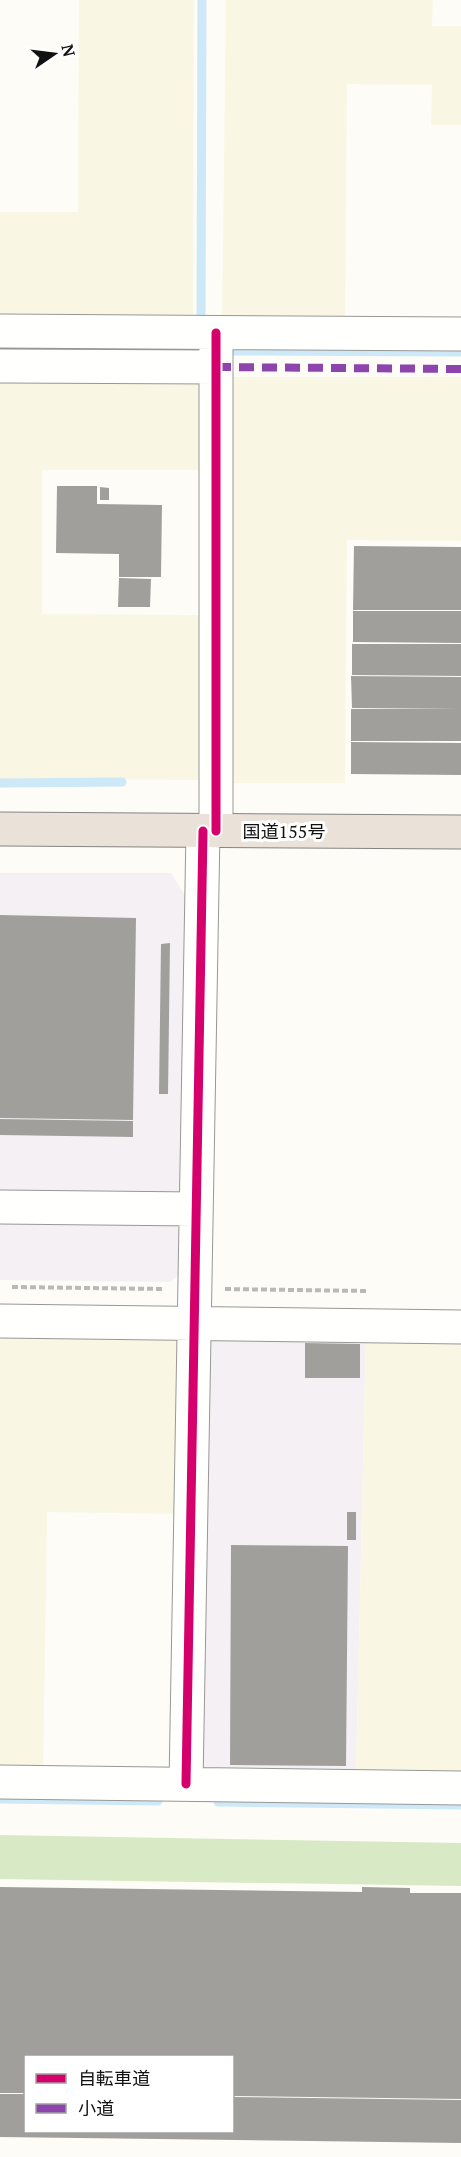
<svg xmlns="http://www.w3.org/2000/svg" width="461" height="2157" font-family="'PT Serif','Noto Sans JP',serif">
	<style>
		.industrial { fill: #f5f0f3 }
		.farmland { fill: #f9f7e4 }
		.forest { fill: #d8eac5 }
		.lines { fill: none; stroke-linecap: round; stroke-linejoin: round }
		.stream { stroke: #cde8f7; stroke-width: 9 }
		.building { fill: #a19f9c }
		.minor-casing { stroke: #979795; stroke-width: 35 }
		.highway-casing { stroke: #858482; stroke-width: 35 }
		.path { stroke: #b9b9b8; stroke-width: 4; stroke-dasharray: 6 3; stroke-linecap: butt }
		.minor { stroke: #fffffe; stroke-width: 33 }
		.highway { stroke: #eae1d8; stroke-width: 33 }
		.quiet { stroke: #8e44ad; stroke-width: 8; stroke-dasharray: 15 8; stroke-linecap: butt }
		.cycleway-casing { stroke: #fff; stroke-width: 13 }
		.cycleway { stroke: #d6006c; stroke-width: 9 }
		.labels { text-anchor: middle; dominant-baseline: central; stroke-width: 6; stroke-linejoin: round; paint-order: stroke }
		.street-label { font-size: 18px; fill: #111; stroke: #fff }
	</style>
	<rect width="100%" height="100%" fill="#fdfcf7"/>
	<!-- industrial -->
	<path class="industrial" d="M0 873H171L186 897 179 1274 171 1282 0 1280Z
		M214 1334 366 1335 356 1775 202 1769 204 1344Z"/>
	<!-- farmland -->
	<path class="farmland" d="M79 0H194L193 326H0V212H78Z
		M226 0H433L432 26H461V125H431L432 85 347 84 345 328 222 326Z
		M0 377 210 379 209 470H42V614L202 615 201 780 0 779Z
		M228 377H461V541L347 540 345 783H234L226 775Z
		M366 1335 461 1336V1782L356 1775Z
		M0 1336 180 1339 178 1514 47 1512 43 1776H0Z"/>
	<!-- forest -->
	<path class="forest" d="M0 1835 461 1843V1886L0 1879Z"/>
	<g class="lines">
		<!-- stream -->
		<path class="stream" d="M201 323 202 0
			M233 351 461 352
			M0 783 122 782
			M0 1799 158 1801
			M218 1802 461 1805"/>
	</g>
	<!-- building -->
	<path class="building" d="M57 486H97V504L162 505 161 577H119V554L56 553Z
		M100 487 109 488V500H100Z
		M354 546 461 547V610H353Z
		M119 578 151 579 150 607H118Z
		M353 611H461V643L353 642Z
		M352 644H461V676L352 675Z
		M351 676 461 677V709L352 708Z
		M351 709H461V741H351Z
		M351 742 461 743V775L351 774Z
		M0 915 136 918 133 1120 0 1118Z
		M170 943 168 1094H159L161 944Z
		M0 1119 133 1121V1137L0 1135Z
		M305 1343 360 1344V1378H305Z
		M347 1512H356V1540H347Z
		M231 1545 348 1546 346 1766 230 1765Z
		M0 1887 362 1892V1887L410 1888V1893H461V2099L232 2096V2056H26V2093H0Z
		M0 2094H26V2132H232V2097L461 2100V2143L0 2137Z"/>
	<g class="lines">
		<defs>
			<path id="minor" d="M0 331 461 334
				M0 366 216 367
				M216 831V333
				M0 1207 196 1209
				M0 1321 461 1327
				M0 1782 461 1788
				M186 1784 203 831"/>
			<path id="highway" d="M0 829 461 832"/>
		</defs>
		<!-- minor casing -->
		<use href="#minor" class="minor-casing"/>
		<!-- highway casing -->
		<use href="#highway" class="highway-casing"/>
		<!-- path -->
		<path class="path" d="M12 1287 163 1289
			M225 1289 367 1291"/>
		<!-- minor -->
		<use href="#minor" class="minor"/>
		<!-- highway -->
		<use href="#highway" class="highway"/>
		<!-- quiet -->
		<path class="quiet" d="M216 367 461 369"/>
		<defs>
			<path id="cycleway" d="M216 831V333
				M186 1784 203 831"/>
		</defs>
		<!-- cycleway casing -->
		<use href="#cycleway" class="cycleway-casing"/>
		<!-- cycleway -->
		<use href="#cycleway" class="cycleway"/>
	</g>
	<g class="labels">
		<!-- street labels -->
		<g class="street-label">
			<text x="284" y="831">国道155号</text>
		</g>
	</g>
	<!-- legend -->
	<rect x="24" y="2055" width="210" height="78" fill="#ffffff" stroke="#a0a0a0" stroke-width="1.5"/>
	<rect x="36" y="2074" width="30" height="9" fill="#d6006c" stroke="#a0a0a0" stroke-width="1.5"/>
	<text x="78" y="2085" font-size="18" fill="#111111">自転車道</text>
	<rect x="36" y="2104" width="30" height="9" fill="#8e44ad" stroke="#a0a0a0" stroke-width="1.5"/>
	<text x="78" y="2115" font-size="18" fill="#111111">小道</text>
	<!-- north arrow -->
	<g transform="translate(54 54) rotate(76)" stroke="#ffffff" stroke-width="4.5" paint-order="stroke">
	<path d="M0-4.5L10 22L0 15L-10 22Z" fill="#111111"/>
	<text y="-9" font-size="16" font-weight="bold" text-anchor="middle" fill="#111111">N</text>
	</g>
</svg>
